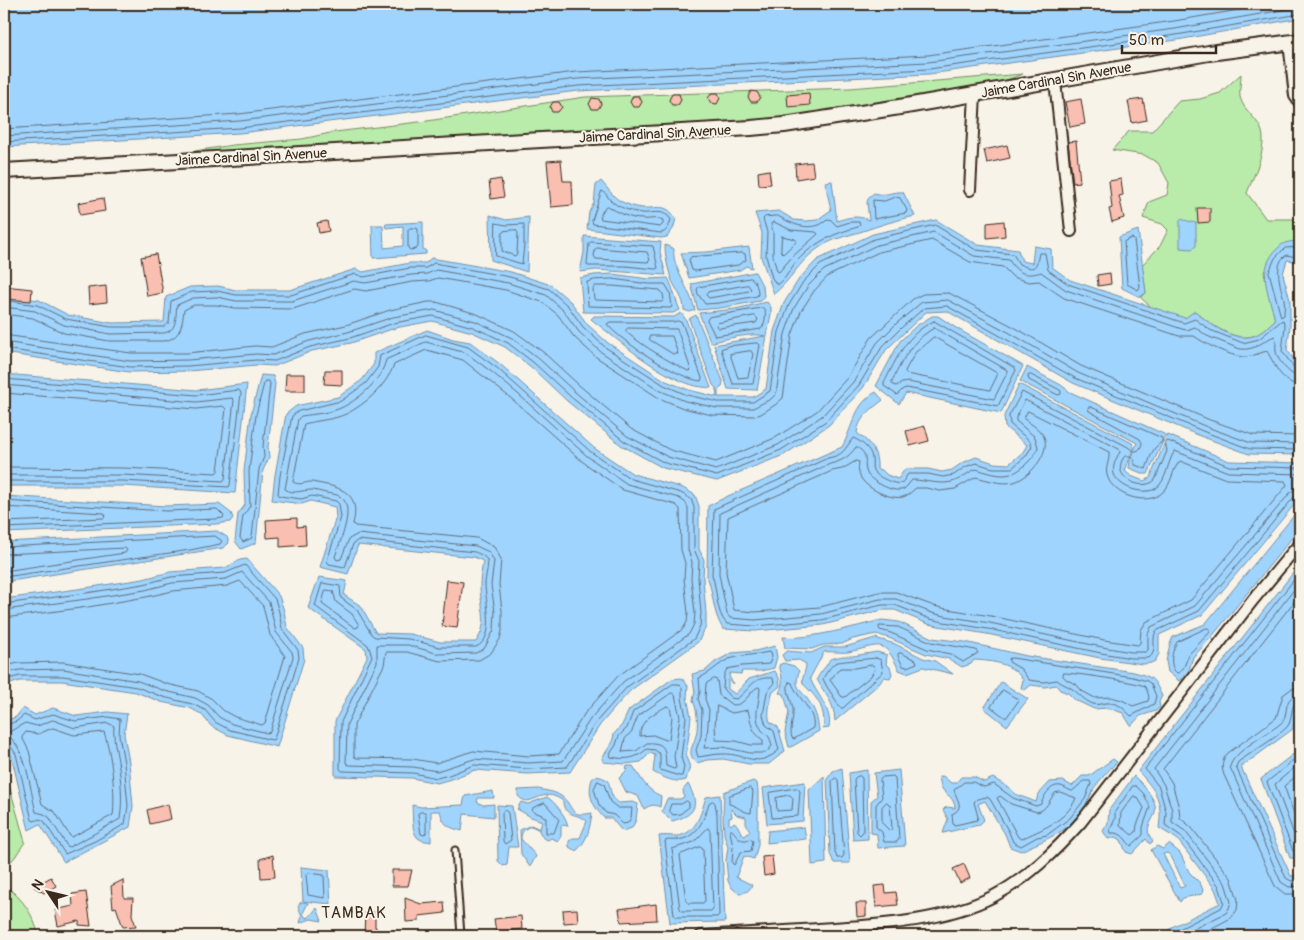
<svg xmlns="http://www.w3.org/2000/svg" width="1304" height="940" font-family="Pangolin,sans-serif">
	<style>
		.green { fill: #b9ebaa; stroke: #7a8a64 }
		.water { fill: #9fd4fe; stroke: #7790a4; fill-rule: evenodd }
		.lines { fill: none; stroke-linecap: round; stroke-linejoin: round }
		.shore { stroke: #636e78; stroke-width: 1 }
		.building { fill: #f9bfb1; stroke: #3b2a1e }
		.service-casing { stroke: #3b2a1e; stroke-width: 9 }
		.minor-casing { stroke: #3b2a1e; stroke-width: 14 }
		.secondary-casing { stroke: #3b2a1e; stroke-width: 18 }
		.service { stroke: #f7f3e8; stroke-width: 5 }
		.minor { stroke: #f7f3e8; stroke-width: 10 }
		.secondary { stroke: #f7f3e8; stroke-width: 14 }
		.labels { text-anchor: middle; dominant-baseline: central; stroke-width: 4; stroke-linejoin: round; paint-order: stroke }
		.street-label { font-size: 14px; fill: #3b2a1e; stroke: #f7f3e8 }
		.quarter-label { font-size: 16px; letter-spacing: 1px; fill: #3b2a1e; stroke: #f7f3e8 }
	</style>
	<rect width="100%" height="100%" fill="#f7f3e8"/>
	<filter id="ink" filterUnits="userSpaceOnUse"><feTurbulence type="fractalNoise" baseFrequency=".02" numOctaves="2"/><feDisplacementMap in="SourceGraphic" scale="10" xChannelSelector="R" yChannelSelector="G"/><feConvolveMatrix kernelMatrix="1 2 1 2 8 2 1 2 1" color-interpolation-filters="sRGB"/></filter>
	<g filter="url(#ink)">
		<!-- green -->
		<path class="green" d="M1023 74 1001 82 894 103 764 122 175 154 233 145 302 139 335 132 427 121 585 97 850 88Z
			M1241 74C1241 81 1239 91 1240 97 1244 113 1262 120 1263 137 1264 156 1254 175 1247 193L1266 219H1300V243L1296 242 1264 272 1275 320C1269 325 1263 332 1256 335 1237 344 1209 324 1195 311L1185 319 1152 308 1140 297 1146 293 1142 265 1160 246 1168 230 1162 224 1143 218 1149 202 1167 195 1169 183 1158 163 1144 155 1112 150 1129 131H1152L1179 101 1200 99 1220 93Z
			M4 771 8 781 25 842 15 857 4 869V862L10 851 4 838Z
			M4 885C23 898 33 914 39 936H4Z"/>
		<!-- water -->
		<path class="water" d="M4 4H1300V18L1177 40 929 74 578 91 240 133 4 147Z
			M601 181C607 187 612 196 620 201 626 204 634 207 642 208 658 209 666 202 676 219L673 229 667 237 661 238 587 229 589 212 594 203 596 185Z
			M832 181 837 221C849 217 857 215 869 220L867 202 869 197 874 193C886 197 891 191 903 192L915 216C897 220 880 225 863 231 847 236 830 239 816 250 799 262 790 281 774 294L761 257 762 233 755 213 779 211 794 220 806 221 817 220 831 210 825 182Z
			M490 215 506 220 529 217 527 272 491 260Z
			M1180 219 1196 223V246L1192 249 1180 248Z
			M936 220 978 245 1018 250 1022 261 1032 263 1034 246 1051 249 1052 267 1070 280 1185 318 1195 311C1209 324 1236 344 1256 335 1263 332 1269 325 1275 320 1269 293 1255 269 1279 247 1284 242 1293 240 1300 243V262L1287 260 1283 274 1290 300V326L1287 350 1300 367V455L1249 454 1203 437 1073 383 947 311 926 312 886 350 863 388 829 425 784 455 717 481 663 468 621 445 567 401 531 367 505 347 472 332 432 321 395 328 351 343 312 351 275 366 257 365 188 371 129 372 4 353V295L39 300 68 315 112 323 164 322 166 297 190 287 218 286 236 290H290L356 269 363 272 410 263H426L431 258 511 272 551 285 571 302 587 324 608 343 666 381 689 390 717 397 716 388 713 385 689 319 696 315 723 381 722 387 718 390V397H753L766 389 774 331 784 303 799 279 817 260 873 234Z
			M423 222V249L426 251V254L373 258 372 225H383L384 248 403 246V226L386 228 385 224Z
			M1138 230 1146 293 1140 297 1122 288 1119 237Z
			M584 236 661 242 660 252 666 275 596 270 580 272 584 252Z
			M665 245 674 249C671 266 691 291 695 310L690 312 684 310C684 299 677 291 672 281 668 269 665 257 665 245Z
			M749 247 752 268 746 266 740 270 689 278 681 253 707 252Z
			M755 272 763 287 764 296 760 301 720 308 698 310 691 284Z
			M612 274 649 279 668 278C674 290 675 299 680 310L673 313 583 312 580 278 594 275Z
			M767 302 771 307V314L757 390 728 389 714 345 765 336C754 332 723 339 711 343L699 313 735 309Z
			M681 313 686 320 711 388C705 387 698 387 692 385 654 372 622 343 591 319L594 316 674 317Z
			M932 316H938L956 328 1023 366 1001 413 906 393 899 404 876 386 900 341 916 326Z
			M427 330 453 339 470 342 500 364 594 448 633 474 683 488 695 495 699 506V549L704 560 703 578 706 613V627L698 642 631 690 619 703 600 725 570 772 528 774 475 770 451 779 437 783 412 778 335 776V721L367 657 366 649 308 608 319 577 347 581 344 595 361 606 376 633 410 634 440 642H476C490 621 480 608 480 585 480 577 482 569 483 561L474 557 358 545 348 574 320 567 336 517 335 507 311 501 302 504 272 500 275 475 286 414 296 406 338 397 362 380 374 364V353Z
			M1027 367 1061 385 1070 392 1166 435 1148 474H1144L1129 468 1130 461 1137 443 1020 381Z
			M4 374 197 390 247 384 235 493 123 486H4Z
			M261 375 273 376 275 384 268 447 269 458 263 470 256 543 241 549 235 541 238 514 245 505 244 471 251 414Z
			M1019 384 1132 443 1134 447 1125 471 1131 476 1144 481 1150 478 1168 435 1229 461 1300 463V498L1202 615 1159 635V654L1155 661 1151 663 1143 664 1100 658 987 634 944 627 928 624 895 610H883L870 613 823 625 755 631 723 629C712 612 714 594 707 576L708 506 728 496 842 447C853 427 854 404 876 392L883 400C872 409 858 418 857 433 871 443 878 452 877 469L882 470 887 475 898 479 905 469H928L942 472 952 470 962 463 976 457 994 463 1009 464 1023 452 1027 445 1005 427 1004 416Z
			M4 496 166 506 219 504 231 513 233 518 230 522 216 524 4 533Z
			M1300 508V528L1210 639 1193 657 1189 670 1179 681 1168 672 1166 661 1170 644 1173 637 1205 624Z
			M217 531 227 537 229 543 223 548 4 582V542Z
			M247 559 279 596 284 611 287 627 303 648 304 659 277 747 228 735 211 726 201 714 190 708 161 702 136 692 62 681H20L4 686V599L85 588 143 579 170 572 225 568 240 560Z
			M1300 564V696L1293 729 1241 767 1291 876 1300 875V936H1162L1172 927 1220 903 1215 889 1177 839 1159 828C1163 800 1156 791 1138 771Z
			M882 620 899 622 932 638 965 642 1027 656 1134 672C1155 678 1153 678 1162 696L1159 702 1160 707 1156 711 1140 716 1131 726 1123 713 1108 708 1094 709 1075 700 1068 693 1060 690 1056 685 1045 687 1031 685 1025 690 1021 688 1023 680C1012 663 993 661 974 660L971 664 962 667 949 659 926 654 889 638 876 634 853 639 842 644 823 645 812 649 785 648 783 637C809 640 856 626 882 620Z
			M875 638 895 644 923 658 935 661 953 674 923 667 907 673 899 670C883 636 880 646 848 652 842 653 832 651 824 652L810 678C816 694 833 710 829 728L823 729C826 716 821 702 811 692 809 689 804 686 803 683 801 679 806 671 806 664L799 660 785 661 782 655 787 651 811 653 824 647H845Z
			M775 646 777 657 774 668 761 671H742L741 674 730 673 729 676 733 684 728 680V689L735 694 749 679 775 671 779 678 780 686 772 693C770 702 767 714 770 722L778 727 785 751 769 764H749L723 759 707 760 697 763C685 753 694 746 696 735 699 724 697 710 693 700L695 692 692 674 705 671 715 662 732 653 755 651Z
			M877 652 887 655 886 664 890 667 892 674 890 678 884 677 879 684 835 721C834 700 825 696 817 679 820 671 827 667 830 659L843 656H853Z
			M783 663 794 666 799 671C798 675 797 679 797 683 798 690 805 695 808 700 815 709 818 719 819 731L791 747H789L785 732 789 712 784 694 779 693C784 684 782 675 779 665Z
			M682 678 688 686 687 697 691 717 686 757 690 767 686 780C676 784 662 777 653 772L655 755 650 753 641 762 625 764 603 762 602 758 612 743 614 734 622 725 629 710 672 679Z
			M1001 682 1028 699 1007 726 984 708Z
			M23 708 35 715 53 708 76 716 108 712 127 714 124 734 129 762 133 806 130 827 64 862 40 824 29 830 11 755 4 743V721L16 717Z
			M1300 749V858H1290L1261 779Z
			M1113 759 1117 762C1109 770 1100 779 1094 789 1088 799 1084 812 1074 821 1059 836 1039 842 1021 851L1010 847 1005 834 985 801 978 804 984 820 979 825 943 833 948 819 943 810 946 807 955 808C954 798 949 797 943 790 940 786 940 781 939 777L943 776 951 783H956L961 777H974L984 782 993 778 1011 789 1015 794 1036 802 1038 795 1050 782 1063 781 1072 786 1082 776H1089Z
			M627 766H633C641 778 646 790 661 796L660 807C654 804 650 805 644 809L638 796 626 792 619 778 626 771Z
			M842 768 850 863H834L830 854 827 779 833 771Z
			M867 770 868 839 853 840 849 773Z
			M899 770 905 846 878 848 877 834 871 833V801L877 796 874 773Z
			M596 776C614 779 607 786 613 797 613 798 618 802 619 803L633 802 638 804 636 820 632 828 622 831 611 818H604C593 806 587 795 592 779Z
			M824 776 826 863 812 865 809 790Z
			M1134 776C1142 784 1152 794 1155 805 1158 821 1140 825 1153 841L1150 844 1146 839 1132 854 1126 852 1121 840 1116 837 1108 839 1103 831 1108 823 1109 810Z
			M753 781 757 783 758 791V845L754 859 744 856 736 877 752 885C749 892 745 893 738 893L731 887 728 881 726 860 728 847 724 834 723 816 724 792ZM731 809 737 815 746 817V824L750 831 745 836C739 832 739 825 734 822L731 825 729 823V818L732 817Z
			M805 782 803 821 767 824 763 788Z
			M688 784C700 805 696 815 672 821L662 811 667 799H680L684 797 683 790Z
			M538 789C546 791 554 791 561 796 576 807 567 818 592 813 590 827 588 841 576 851L569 847V841L573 838H580L587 821C578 813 563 817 563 801 540 784 532 811 518 796V790Z
			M493 791 494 798H478L477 802 483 805 494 804V817L464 814 462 831C448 827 444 826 440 811H431V842C427 841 421 841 418 838 411 832 413 814 412 805L421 807 463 805 465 796Z
			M720 795 725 922 670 923 659 836C665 835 669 836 675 836 696 836 701 813 706 797Z
			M547 797C555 802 566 816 568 826L561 825V836L558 841 551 838 548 840 543 838 538 829 531 826C524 829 521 832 521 839L536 856 530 867 521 854 520 830 531 825 540 829 542 821 531 817 517 809 521 802 528 804Z
			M497 805 512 806 518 847H509L507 865 503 866 498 861Z
			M804 827 806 839 767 843 768 831Z
			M1169 844 1180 853 1189 872 1200 883 1203 890 1202 894 1183 898 1180 902 1151 850 1157 846 1163 849ZM1167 853 1171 856 1185 886 1180 888 1163 854Z
			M301 867 329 870 331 904 303 901Z
			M301 902 308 903 303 913 305 917 308 918 317 908 322 921 311 919 300 923 302 916 298 906Z"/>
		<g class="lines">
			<!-- shore -->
			<path class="shore" d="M4 129 239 114 576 72 928 55 1174 21 1274 4
				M4 136 240 121 577 79 928 62 1175 29 1300 7
				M4 142 240 128 578 86 929 69 1176 35 1300 14
				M602 191C606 193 607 196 610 200 617 207 632 212 642 213 653 214 664 208 671 220 669 226 667 232 661 233L593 224 592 221Z
				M896 197 900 198 907 210 906 213 874 219 873 200 884 201Z
				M607 206C618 212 630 219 642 219 650 220 656 217 663 220V224L660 227 601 219 600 216 605 207Z
				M778 216C790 223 804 230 819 225 822 224 826 220 830 219L837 226 850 222H859L860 225 858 227C833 234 816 241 797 261 790 268 786 280 777 285L772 278 766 256 767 232 763 219 765 217Z
				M774 222 791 230 816 232 818 234 792 257 779 272 777 271 773 256V232L771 224Z
				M496 223 506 225 524 224V245L522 264 496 256Z
				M410 228H416L418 229V247L416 249 410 250 408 248V230Z
				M516 230 518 233 517 254 515 256 502 251V234L504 231Z
				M782 236 795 239 797 241 783 254 781 252Z
				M1132 238 1134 240 1140 287 1138 290 1127 284 1124 242Z
				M591 242 653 246 658 268 656 269 625 266H588L587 264 589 244Z
				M1300 247 1285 248 1275 258 1269 272 1281 317 1284 315C1284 310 1285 304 1284 299 1281 288 1272 262 1287 255L1300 258
				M597 248 647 252 650 260 648 262 596 259 594 256 595 250Z
				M743 253 745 254 746 260 738 265 695 271 692 270 689 260 691 257Z
				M751 278C756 281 758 289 758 294L757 296 719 303 705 304 698 294 697 289 699 287Z
				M612 279 649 284H665L670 292 672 307 670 308 588 306 587 282 594 280Z
				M748 285 751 289 749 291 709 298 706 295 708 292Z
				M595 286H612L660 290 663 294 664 300 662 302 595 300 594 299 593 289Z
				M4 300 37 305 66 319 111 327H163L169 323 171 301 192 292 217 291 236 295H291L355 274 364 277 410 268H426L434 263 510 277 549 289 568 306 583 327 605 347 664 385 687 395 718 402H753L770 391 779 332 789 305 803 282 820 265 874 239 935 225 976 250 1013 254 1019 264C1035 271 1036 269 1039 253H1045L1048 270 1068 284 1184 323 1195 319 1210 330 1243 343 1259 339 1281 321 1283 320 1285 326 1282 351 1295 369 1300 371
				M4 307 35 311 64 325 110 334 164 333C178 330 175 317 177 305L193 298 217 297 236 301H292L354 281 365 283 411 275 427 274 436 270 508 283 546 295 563 310 579 332 601 352 661 391 685 401 717 408H753L771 399 776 394 785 334 794 308 808 286 824 270 877 245 934 232 974 256 1009 260C1017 273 1026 277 1041 272L1066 290 1182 329 1187 330 1195 327 1207 336 1240 349C1256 351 1263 340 1275 336 1277 341 1275 346 1276 352 1278 361 1291 377 1300 377
				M763 308 765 310C766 315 765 325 761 329L715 336 707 320 709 317Z
				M4 314 33 318 64 333 109 341H164C181 338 182 325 184 310L194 305H216L235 308 293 309 354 289 366 291 412 282 429 281 438 278 506 290 542 302 558 315 574 337 596 357 659 398 683 408 712 415 754 416 761 414 775 405 783 398 792 335 801 311 814 291 828 276 879 252 932 240 970 262 1003 267 1013 277 1029 282 1039 281 1064 298 1179 336H1194C1205 344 1230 356 1243 357 1251 357 1259 353 1267 351 1275 365 1282 384 1300 385
				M755 316 758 319 756 323 719 328 716 326 718 323Z
				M678 321 682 323 702 378 701 381C681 380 619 340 607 324L610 322H673Z
				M934 321 1015 368 1016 370 998 406 907 388 903 389 897 395 884 386V383C897 358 906 334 934 321Z
				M628 328 677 329 691 370 688 371C666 360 645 347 626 332V330Z
				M934 328 1007 370V373L994 399 908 382 902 383 896 386 892 384V381C904 358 910 342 934 328Z
				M4 335 131 353H187L255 346 272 347 305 334 346 325 390 310 428 302H436L477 314 514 331 543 352 580 386 631 429 670 450 716 462 775 438 817 411 848 377 871 338 913 299 923 294 949 293 1014 327 1081 366 1210 420 1253 435 1300 436
				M426 335 468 347 497 368 591 452 631 479 681 493 691 499 694 507V549L699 561 698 578 701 613 700 626 694 639 627 687 596 722 567 767 528 769 474 765 449 775 437 778 413 773 342 771 340 769 341 722 372 656 368 645 315 606 322 583 340 586 341 598 357 610 372 635 375 637 409 639 439 647H476C497 638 485 601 485 584 485 577 489 568 487 561 486 556 479 554 475 552L358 540 353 544 345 567 329 564 327 561 341 517 339 504 336 501 312 496 301 499 280 496 278 494 280 476 292 416 299 411 341 401 366 383 378 367 380 356Z
				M650 336H672L678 354H673L650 340Z
				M934 337 997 373V376L990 390 906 374 905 371 915 353Z
				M4 342 130 361 188 360 256 354 273 355 309 341 348 332 393 317 434 310 475 321 512 338 538 358 575 392 627 436 668 457 716 470 778 445 822 416 854 381 877 343 897 323 922 302 948 300 1010 333 1078 373 1207 427 1251 443 1300 444
				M426 342 466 353 493 373 518 394 587 456 627 484 679 498 686 503 688 508V550L692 562 691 579 695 613 694 624 689 634 623 682 591 718 563 761 528 763 474 759 437 771 413 767 349 765 346 763 347 724 377 662V645H408L439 654 476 653 484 649 494 630 495 612 491 585 494 561 489 552 476 546 358 534 349 539 341 559 337 560 335 557C339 543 356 508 341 497 337 494 331 494 326 493 321 492 316 490 311 490 302 490 293 495 285 489L298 419 301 416C315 414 331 413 343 407 362 397 381 380 386 360Z
				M758 343 760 345 753 384H733L721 349 728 346Z
				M4 349 130 367 188 366 256 360 275 361 310 347 350 338 394 323 433 316 473 327 508 343 534 363 571 397 624 441 665 463 717 476 781 450 826 421 859 385 882 347 901 328 924 308 947 306 1075 378 1205 432 1250 449 1300 450
				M427 350 463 360 513 400 583 462 623 490 676 505 680 509 681 550 685 563 684 579 688 613 687 622 683 629 618 676 585 713 559 754 529 756 473 751 436 763 413 759 356 758 354 756V725L384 665 386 652H407L440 661 479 660 491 653 500 639 502 631V611L499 585 501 559 494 547 477 538 355 526 353 524C359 500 350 490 327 485 322 484 317 483 312 482 304 482 300 486 293 482L304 424C318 420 333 420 346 414 366 404 386 386 394 365Z
				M751 351 753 354 748 377 738 378 730 354Z
				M1031 375 1058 389 1061 391V394L1058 395 1029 380 1028 376Z
				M4 379 197 395 239 390 241 393 230 485 229 487 123 481H4
				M265 381H269L270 384 263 446 264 457 259 469 252 538 243 542 240 538 243 516 250 506 249 471 256 415Z
				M4 385 196 402 232 398 234 400 225 479 223 481 123 475H4
				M4 393 196 409 223 406 226 409 218 471 216 473 124 468 4 467
				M1028 411 1109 452C1110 460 1105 467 1107 475 1112 496 1148 507 1163 492 1172 484 1172 469 1180 461L1226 479 1285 481 1287 485 1191 600 1146 622 1141 630 1140 643 1138 645 1104 640 991 616 947 609 934 606 896 592H879L820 607 755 612 734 610 726 572 728 517 832 471 842 469 856 461 859 462C858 468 858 473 861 478 867 489 891 500 903 497 909 495 912 491 916 488H926L940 491 955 489 976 477C988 480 1002 485 1014 482 1029 478 1051 453 1044 437 1040 429 1031 424 1024 419Z
				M1300 468 1229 466 1168 441 1165 443 1167 451 1155 480C1142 493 1108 476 1125 456H1131L1134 459 1135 465 1146 469C1150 459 1152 447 1162 442V438L1091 407H1088L1089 411 1140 439 1142 443C1141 448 1139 452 1133 451L1128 447 1022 392 1009 416 1010 424 1030 441 1032 446 1026 456 1012 468H993L976 463 965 467 954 475 943 477 928 474H908C906 476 904 482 901 483 895 486 874 475 873 470 871 466 873 462 872 458 871 449 861 441 853 438 844 450 844 455 828 458L714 509 712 575C718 590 715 612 727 624L755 626 822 620 869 608 882 605H895L930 619 944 622 988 629 1101 653 1131 658H1149C1158 651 1151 640 1156 631L1199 611 1294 497 1300 495
				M1300 474 1228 472 1175 451C1167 461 1167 482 1155 489 1143 495 1119 488 1114 474 1112 467 1116 458 1120 452L1119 449 1025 400 1016 417V421L1035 437 1038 447C1036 453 1032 459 1027 463 1010 481 997 475 976 469 968 472 963 478 955 481 942 486 926 480 912 480 909 483 907 487 904 489 895 494 873 482 868 475 861 464 872 455 856 447 849 457 842 461 830 464L720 513 719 574 727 614 730 618 755 620 821 614 880 599H896L932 613 945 616 990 623 1102 647 1131 652H1146L1148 650V634L1151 627 1195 606 1290 493 1295 489H1300
				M4 501 166 511 217 509 224 516 223 518 215 519 4 528
				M4 507 104 513 106 516 104 518 4 522
				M4 547 215 536 222 541 220 544 190 550 4 577
				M4 554 125 548 127 550 125 553 4 571
				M326 590 333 591 336 602 352 614 359 625 358 627 355 628 322 604Z
				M4 604 86 593 144 584 171 577 225 573 245 565 275 599 279 612 282 629 298 650 299 658 274 739 272 740 230 730 215 722 205 710 192 704 163 697 137 687 63 676H20L4 680
				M4 610 87 599 145 590 172 583 226 579 242 572 269 602 276 632 292 652 293 657 270 732 267 733 232 724 219 717 208 705 195 698 165 691 138 681 63 669 19 670 4 674
				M4 618 88 607 146 597 173 591 227 586 240 581 263 606 270 635 285 656 265 723 262 725 235 717 224 711 212 699 198 691 167 684 140 674 63 662 19 663 4 666
				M880 626 898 627 931 642 976 650 978 653 963 662 950 654 927 649 891 633 880 630 879 628Z
				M1207 628 1210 629V632L1189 654 1184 667 1179 673H1177C1168 666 1172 650 1177 642Z
				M769 652 771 653 772 657 769 664 742 666 727 669 724 675 723 689 731 698 736 699C751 690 751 676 773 678L774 684 767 692 763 715 766 725 774 731 779 750C756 770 747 753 722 754 714 754 706 756 698 757L696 750 701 736 702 710 698 699 700 692 699 678C711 673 718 664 729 659 741 655 757 655 769 652Z
				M899 653H901L916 660 917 663 907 667 903 666 898 656Z
				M876 658 881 660 883 672 843 708H840C835 697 827 689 823 679 825 674 832 665 835 663 837 661 870 659 876 658Z
				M1012 658 1133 677 1147 681 1151 684 1156 696 1154 704 1131 716C1123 708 1119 702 1105 703 1101 704 1097 705 1093 704 1083 700 1079 693 1071 688 1066 685 1062 684 1057 680L1044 682 1029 680 1021 669 1009 662V659Z
				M872 665 874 666 875 669 871 676 845 697H842L830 680 840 668H854Z
				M1064 673C1075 673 1137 682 1144 686 1147 688 1148 694 1149 697L1148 701 1133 706 1122 700 1111 697 1095 698 1082 691 1076 684 1067 680 1063 676Z
				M714 679 717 680 719 695 732 705C746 706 748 692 758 687L760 688C760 701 753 715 760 727 765 737 769 731 772 746L766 753H750L723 747 704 748 707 737 709 710 705 699 706 684Z
				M789 682 792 683C797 698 816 711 813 728L794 739 792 738C789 729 794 719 793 709 792 700 785 690 789 682Z
				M673 684H679L682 687V698L686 717 681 757 684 767 682 776H679L660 770V754L655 750 647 749C635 759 627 760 611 757L610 754 616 745 619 736 627 728 633 712Z
				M1300 688 1291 689 1283 695 1276 718 1228 753C1222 759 1221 767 1224 775L1275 886 1285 894H1300
				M1003 690 1019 700 1006 718 991 707Z
				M672 693 675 695 680 717 674 756 676 768 674 769 666 766C665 751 667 742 647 743L636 751 622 752 625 739 632 731 638 716Z
				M1300 695C1280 696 1291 716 1280 724 1268 734 1232 752 1230 767L1281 882 1289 887 1300 886
				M1300 701C1288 703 1294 720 1287 727 1276 738 1252 752 1238 762L1236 767 1286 878 1291 881 1300 880
				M667 706 670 707 672 717 669 739 666 740 653 735 640 736C639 720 655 713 667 706Z
				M717 706 732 713 748 710C751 722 751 732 763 740V745H751L736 741 716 740 715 726Z
				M53 720 75 728 108 723 114 726C113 738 116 749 118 761 121 779 123 800 120 819L92 835 69 847 67 846 49 817 44 814 36 812C29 786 28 752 7 734L9 732 25 723 37 726Z
				M4 726 17 721 24 715 35 720 53 714 75 721 108 717 120 719 119 735 124 763 128 806 125 824 95 841 65 854 44 821 40 819 34 821 32 820 16 754 9 744 4 742
				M53 728 74 735 104 732C111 751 116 795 113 815L72 837 70 836 55 812 42 804 29 751 22 737 26 732 38 734Z
				M1300 755 1267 782 1293 851 1300 853
				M1300 763 1275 784 1298 845 1300 846
				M1300 773 1284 786 1300 830
				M860 776 862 778 863 832 860 835 857 832 854 779 856 777Z
				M883 777 893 776 895 778 899 839 897 842H884L882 832 876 827V805L882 797 880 780Z
				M836 778 838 780 844 855 842 858H837L835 852 832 781Z
				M598 781 604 784 610 802 618 808H632L631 818 628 823 623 824 614 815 606 813 599 805 594 789Z
				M1084 781H1090L1091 784 1085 799 1070 818 1047 835 1037 837 1021 846 1013 842 1009 832 990 799 987 797 977 799 974 802 978 817 977 820 955 825 953 824 952 814C965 808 957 800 954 790L964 782H973L984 787 994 784 1013 798 1036 806 1041 804C1044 796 1050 784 1061 786 1065 787 1068 790 1072 791Z
				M1133 786H1136L1144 794 1150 807 1143 827V835L1131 846C1125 840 1123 832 1111 833L1110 830 1115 819V812Z
				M750 788 753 791 751 813C741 812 738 806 729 804V796Z
				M797 788 800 791 798 816 772 818 769 793Z
				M1060 792 1076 798C1067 821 1040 830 1021 839L1018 837 997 798 1000 796 1011 804 1037 812C1047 810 1049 800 1055 793Z
				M790 795 793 798 792 810 777 811 776 798Z
				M1134 796 1138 798 1144 808 1137 825 1136 832 1132 835 1120 825 1121 813Z
				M687 801 689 803V807L680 814 673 815 669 810 671 804H681Z
				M713 801 715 803 717 814 719 915 717 917H676L674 915 665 841C670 839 671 841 676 840 697 839 704 820 709 803Z
				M887 802 890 805 892 828 890 831 882 823V807Z
				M545 803 559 819 554 833H546V818L542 815 532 811 533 808Z
				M505 810 508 813 511 840 505 844 503 841 502 813Z
				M421 812H425L426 814V833L424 835 421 834 418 814Z
				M708 828 710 831 713 909 711 911H682L680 909 672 849 694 842Z
				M732 830C738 836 740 843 750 839L753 841 751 851 741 852 734 865 732 863 733 847 730 831Z
				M700 847 703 849 705 901 703 903H688L686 901 680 855Z
				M309 873 324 875 325 898 308 895 306 875Z
				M1169 936 1175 931 1221 908 1224 902 1219 886 1181 836 1165 825 1166 812 1159 787 1145 769 1300 572
				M1179 936 1226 913 1229 908 1231 902 1225 883 1185 831 1172 822V810L1164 785 1154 769 1300 582
				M1197 936 1231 918 1237 910 1238 900 1231 878 1191 827 1180 818 1179 808 1172 783 1163 769 1300 594"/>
		</g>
		<!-- building -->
		<path class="building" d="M751 91 757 92 760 97 757 102H751L748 97Z
			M712 93H718L720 98 717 104 711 103 708 98Z
			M809 93 810 105 788 107 787 95Z
			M672 94H679L681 100 678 105H672L669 100Z
			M633 96H639L642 102 639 107H633L630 102Z
			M592 98 599 99 601 104 598 109H592L589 104Z
			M1081 99 1085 124 1070 127 1065 102Z
			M1143 99 1147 120 1132 123 1128 101Z
			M553 102H559L562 107 558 112H552L550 107Z
			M1076 141 1080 182 1073 183 1068 142Z
			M1007 145 1010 158 987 163 984 150Z
			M561 160 563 181H572L573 205 551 207 547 161Z
			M812 162 814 176 796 179 795 164Z
			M769 170 771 184 759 185 758 172Z
			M501 179 504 197 491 199 489 181Z
			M1121 179 1123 195 1119 196 1124 218 1112 222 1109 209 1112 208 1109 181Z
			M103 198 105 211 80 215 78 203Z
			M1197 208H1210V222L1198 223Z
			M327 221 329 231 319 233 317 223Z
			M1004 221 1005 236 987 238V223Z
			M156 254 163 293 147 296 141 257Z
			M1110 273 1111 284 1098 286 1097 275Z
			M4 286 32 289 31 301 4 299Z
			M106 286 107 302 89 304 88 288Z
			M325 370H342V385L324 384Z
			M286 374H305V391H285Z
			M925 426 929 441 910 446 906 431Z
			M297 518V527L305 526 306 545 280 547V537L267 538 266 520Z
			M447 580 463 582 457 628 442 626Z
			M168 804 171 819 150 824 147 810Z
			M273 855 275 877 261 878 260 859Z
			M772 856 774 874 764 876 762 857Z
			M964 864 970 878 960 883 953 869Z
			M392 870H412L408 886H392Z
			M51 877 56 886 44 893 34 887Z
			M123 880 124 898H133L132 915 136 926 123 927 116 907 113 908 111 886Z
			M885 885 886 893 896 892 898 905 876 907 874 886Z
			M86 892 91 926 79 925V921L58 926 55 910 73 906 72 894Z
			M405 898 421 904 444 902 445 913 419 916V921L406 922Z
			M856 903H866V916L857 917Z
			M656 904 657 920 621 922 619 909Z
			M577 909 578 922 564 923 563 910Z
			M365 912H375V927H376V936H364Z
			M521 916 522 929 496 932 494 919Z"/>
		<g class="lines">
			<defs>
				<path id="service" d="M455 850 461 936"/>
				<path id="minor" d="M1289 42 1295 96 1300 103
					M1055 81 1071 231
					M970 190 975 94
					M701 936C740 934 780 931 819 929 877 925 941 923 994 896 1028 878 1056 850 1081 822L1253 600 1300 543"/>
				<path id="secondary" d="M4 171 751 128 784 125 906 106 1209 53 1300 41"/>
			</defs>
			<!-- service casing -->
			<use href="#service" class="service-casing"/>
			<!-- minor casing -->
			<use href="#minor" class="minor-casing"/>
			<!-- secondary casing -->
			<use href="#secondary" class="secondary-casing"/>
			<!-- service -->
			<use href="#service" class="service"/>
			<!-- minor -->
			<use href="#minor" class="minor"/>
			<!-- secondary -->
			<use href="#secondary" class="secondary"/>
		</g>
	</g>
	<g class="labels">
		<!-- street labels -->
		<g class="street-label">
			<text transform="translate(1056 80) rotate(-10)">Jaime Cardinal Sin Avenue</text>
			<text transform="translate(655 134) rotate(-3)">Jaime Cardinal Sin Avenue</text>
			<text transform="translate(251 157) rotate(-3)">Jaime Cardinal Sin Avenue</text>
		</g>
		<!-- quarter labels -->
		<g class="quarter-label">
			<text x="354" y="913">TAMBAK</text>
		</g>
	</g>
	<!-- margin -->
	<rect width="1304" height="940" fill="none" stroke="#f7f3e8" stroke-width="20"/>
	<rect x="10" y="10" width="1284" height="920" fill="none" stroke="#3b2a1e" stroke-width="2" filter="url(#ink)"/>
	<!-- north arrow -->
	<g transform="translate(48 892) rotate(305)" stroke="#f7f3e8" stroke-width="4" paint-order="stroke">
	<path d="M0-4L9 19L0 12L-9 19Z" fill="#3b2a1e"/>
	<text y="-8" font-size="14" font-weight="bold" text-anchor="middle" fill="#3b2a1e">N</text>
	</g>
	<!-- scale -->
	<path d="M1122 45v8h94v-8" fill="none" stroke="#3b2a1e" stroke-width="2.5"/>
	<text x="1129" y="45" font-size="15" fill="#3b2a1e" stroke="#f7f3e8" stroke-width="4" paint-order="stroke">50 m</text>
</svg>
